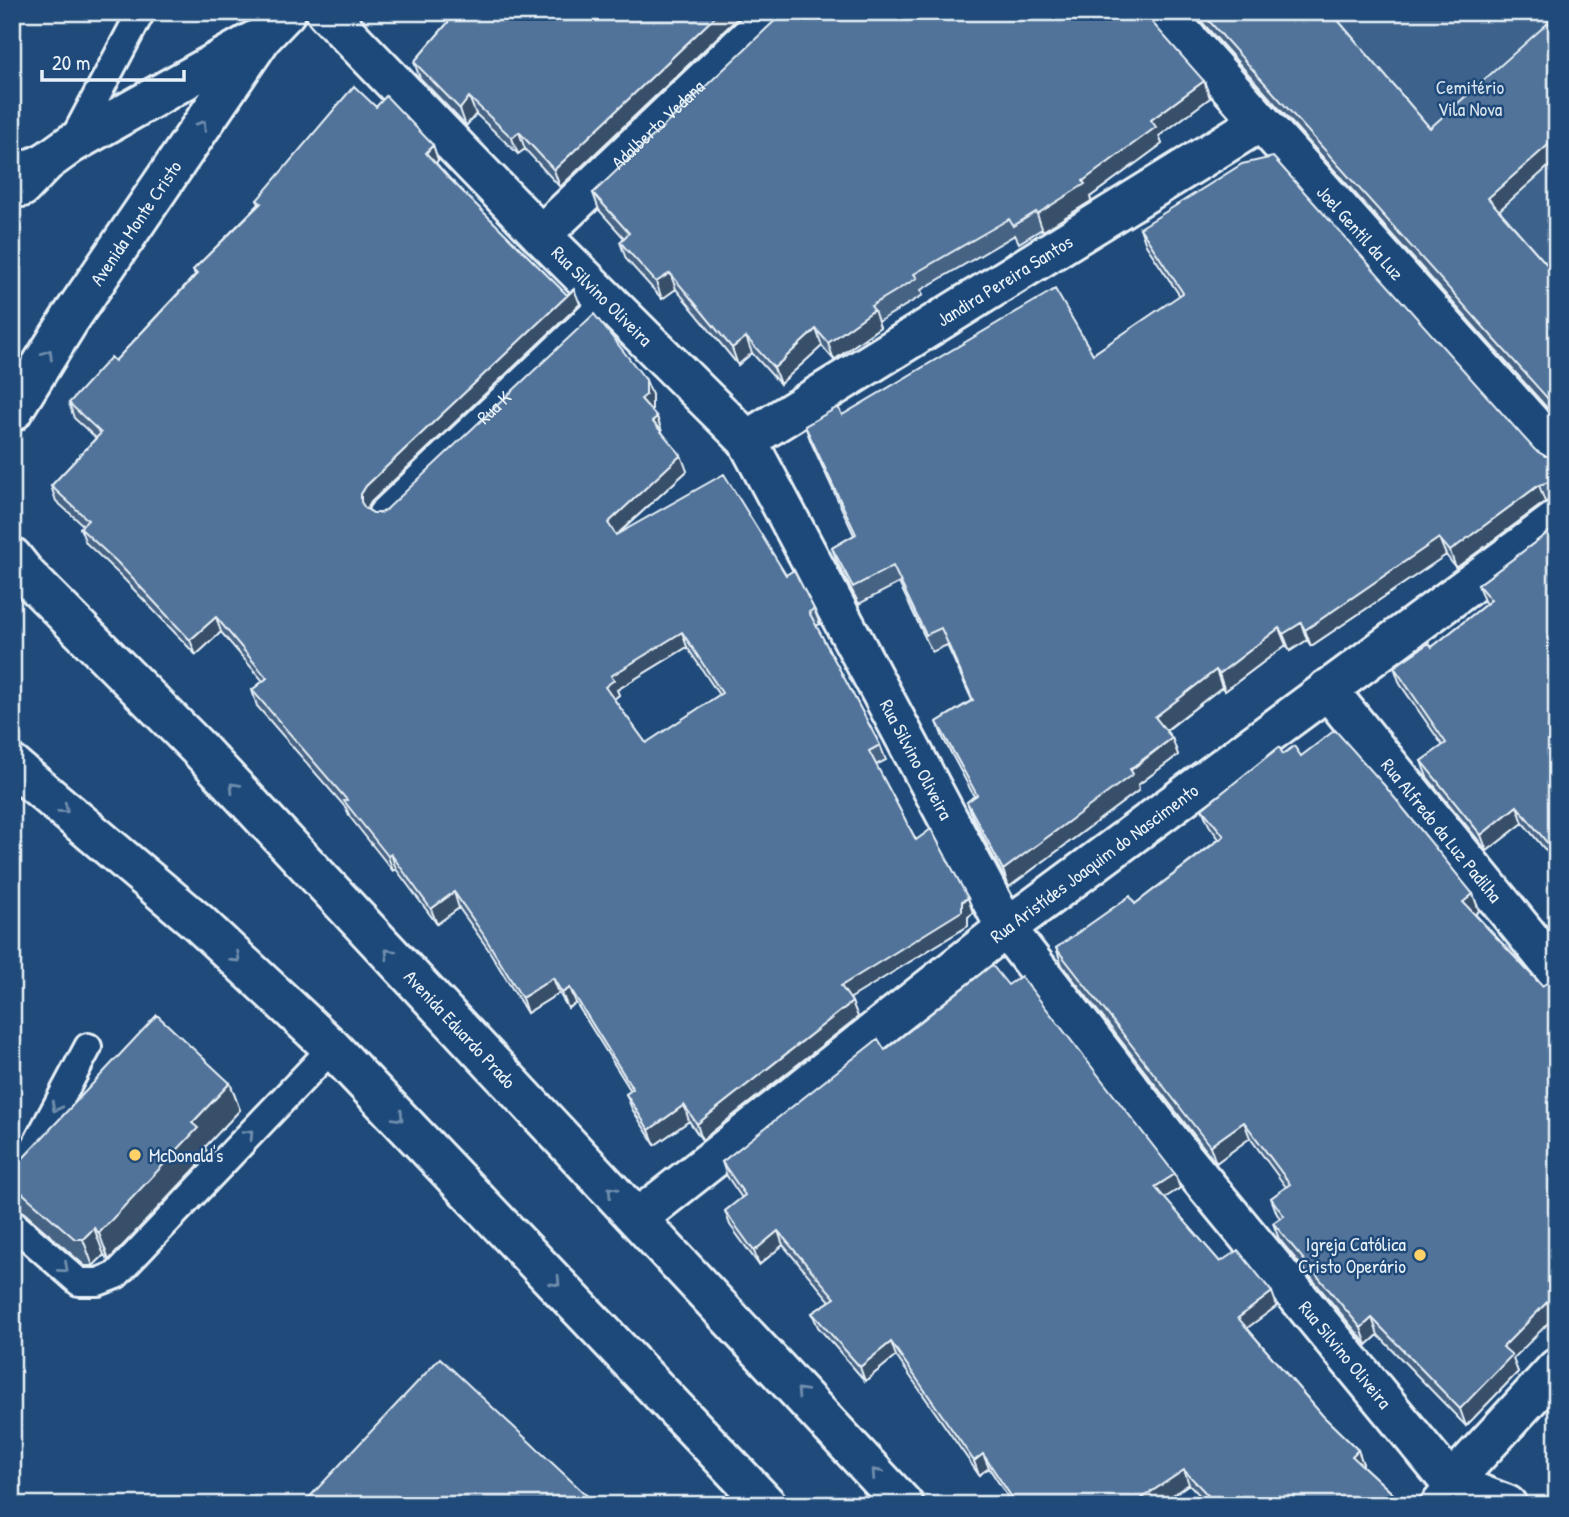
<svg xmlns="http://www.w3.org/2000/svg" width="1569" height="1517" font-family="'Patrick Hand',sans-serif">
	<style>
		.green { fill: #3c628c; stroke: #92aac2; stroke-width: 2 }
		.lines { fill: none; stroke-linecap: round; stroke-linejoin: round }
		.service-casing { stroke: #e8f1f8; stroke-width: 32 }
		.minor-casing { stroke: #e8f1f8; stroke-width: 44 }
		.secondary-casing { stroke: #e8f1f8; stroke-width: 44 }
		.primary-casing { stroke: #e8f1f8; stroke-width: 44 }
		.service { stroke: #1f4a7a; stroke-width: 26 }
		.minor { stroke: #1f4a7a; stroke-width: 38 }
		.secondary { stroke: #1f4a7a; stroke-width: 38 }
		.primary { stroke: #1f4a7a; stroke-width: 38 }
		.wall { fill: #466384; stroke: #e8f1f8; stroke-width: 2; fill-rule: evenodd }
		.shaded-wall { fill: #39506b; stroke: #e8f1f8; stroke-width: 2 }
		.building { fill: #517399; stroke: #e8f1f8; stroke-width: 2; fill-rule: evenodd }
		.oneway { stroke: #6f8dac }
		.poi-dot { fill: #ffd166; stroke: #1f4a7a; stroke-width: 2.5 }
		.labels { text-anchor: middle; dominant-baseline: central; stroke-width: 5; stroke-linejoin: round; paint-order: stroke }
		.park-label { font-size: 19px; fill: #d7e3ed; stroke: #1f4a7a }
		.street-label { font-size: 19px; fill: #e8f1f8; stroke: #1f4a7a }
		.poi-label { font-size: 19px; fill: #e8f1f8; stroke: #1f4a7a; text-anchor: start }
	</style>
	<rect width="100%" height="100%" fill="#1f4a7a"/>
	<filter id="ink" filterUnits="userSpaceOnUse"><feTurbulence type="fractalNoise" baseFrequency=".0143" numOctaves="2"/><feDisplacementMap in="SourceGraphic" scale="14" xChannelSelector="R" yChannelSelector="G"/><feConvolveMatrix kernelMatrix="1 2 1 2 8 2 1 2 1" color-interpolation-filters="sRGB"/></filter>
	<g filter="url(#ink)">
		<!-- green -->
		<path class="green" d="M1281 12H1557V327Z"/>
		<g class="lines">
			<defs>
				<g id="service">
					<path d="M71 144 141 12"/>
					<path id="s1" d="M382 513 607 300"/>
					<path d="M12 1179 29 1158 88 1047"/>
					<path d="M12 1223 79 1282H98L116 1275 332 1048"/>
					<path d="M1433 1505 1451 1483"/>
				</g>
				<g id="minor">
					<path id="s2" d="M326 12 541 235 747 440 1006 928 1178 1151 1451 1483 1507 1505"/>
					<path id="s3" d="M1163 12 1557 452"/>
					<path id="s4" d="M541 235 776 12"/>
					<path id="s5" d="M747 440 1260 122"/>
					<path id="s6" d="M1327 689 1557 972"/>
					<path id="s7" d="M638 1218 1006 928 1557 520"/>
					<path d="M1451 1483 1557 1368"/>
				</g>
				<g id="secondary">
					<path d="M22 187 46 162 71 144 254 41"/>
					<path id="s8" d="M12 412 70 319 262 37 286 12"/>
				</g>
				<g id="primary">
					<path d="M12 178 46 162"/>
					<path id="s9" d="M12 557 27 576 200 750 904 1505"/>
					<path d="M12 765 199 923 332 1048 767 1505"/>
				</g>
			</defs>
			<!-- service casing -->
			<use href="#service" class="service-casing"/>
			<!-- minor casing -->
			<use href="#minor" class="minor-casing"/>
			<!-- secondary casing -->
			<use href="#secondary" class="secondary-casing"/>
			<!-- primary casing -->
			<use href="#primary" class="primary-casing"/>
			<!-- service -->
			<use href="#service" class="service"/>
			<!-- minor -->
			<use href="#minor" class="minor"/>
			<!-- secondary -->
			<use href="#secondary" class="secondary"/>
			<!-- primary -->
			<use href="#primary" class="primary"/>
		</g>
		<!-- wall -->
		<path class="wall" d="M457 12H744L560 187 525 149 518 154 476 114 466 126 420 78 414 62Z
			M1193 12H1331L1499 210 1557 276V419Z
			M1204 81 1210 98 1159 136 1162 144 1090 197 1091 201 1043 231 1042 229 1019 243 1015 235 921 290 923 295 878 322 880 327 834 360 822 346 780 384 752 353 738 365 676 289 662 299 626 259 620 242 624 238 599 210 593 193Z
			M376 107 433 145 438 160 436 163 449 178 567 295 580 304 371 502 367 509 373 513H381L652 395 651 410 657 417 662 432 687 471 619 533 786 575 814 609 820 624 816 626 880 745 886 760 876 765 916 840 968 898 973 913 968 917V926L850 998 858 1017 702 1140 689 1121 655 1145 632 1109 626 1094 631 1091 576 1003 568 1008 559 993 527 1013 488 949 459 908 437 924 396 869 393 871 350 817 346 808 257 706 252 690 263 681 221 632 196 655 122 577 86 543 80 528 83 525 56 501 51 486 96 438 74 418 69 403 115 361 195 275 193 270 259 204 257 200ZM687 647 719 695 646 743 614 699 619 695 617 690Z
			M1140 228 1545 456H1557V499L1545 502 1456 568 1446 555 1311 646 1307 640 1290 651 1286 645 1225 691 1222 687 1166 731 1172 738 1178 755 1138 785 1139 790 1009 887 973 818 967 802 974 796 943 738 937 722 972 700 947 645 932 652 899 583 859 604 838 564 832 548 854 535 811 442 805 426 842 415 1093 354 1180 296 1146 245Z
			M1557 526V864L1523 823 1487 851 1427 777 1421 761 1443 746 1400 684 1394 667 1432 647 1486 604 1484 601 1478 585Z
			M1283 754 1301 756 1473 894 1479 911 1475 914 1542 986 1513 1359 1518 1372 1466 1426 1378 1335 1367 1345 1279 1239 1273 1223 1280 1218 1277 1214 1271 1198 1286 1187 1250 1138 1216 1163 1062 965 1056 948 1135 904 1219 839 1209 825 1202 809Z
			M1008 985 1180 1188 1164 1198 1220 1262 1277 1306 1247 1328 1323 1416 1358 1450 1363 1464 1362 1465 1405 1505H1209L1189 1484 1158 1505H1013L989 1468 979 1475 896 1356 865 1381 818 1327 812 1313 830 1301 783 1245 759 1265 730 1225 725 1211 742 1198 727 1176 722 1162 885 1050Z
			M230 1083 240 1110 205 1147 208 1155 109 1260 104 1255 93 1266H85L22 1211 13 1208 12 1170Z"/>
		<!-- shaded-wall -->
		<path class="shaded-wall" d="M720 12H744L560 187 554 170Z
			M1204 81 1210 98 1159 136 1162 144 1090 197 1091 201 1043 231 1037 214 1083 181 1151 120Z
			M469 97 476 114 466 126 460 109Z
			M519 132 525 149 518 154 512 138Z
			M1557 137V159L1494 215 1488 198Z
			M433 145 438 160 432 168 426 153Z
			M670 273 676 289 662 299 656 282Z
			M574 289 580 304 371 502 367 509V517L361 502V494L366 486Z
			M874 310 880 327 834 360 828 343Z
			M816 329 822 346 780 384 774 368Z
			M746 337 752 353 738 365 732 348Z
			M646 380 652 395V410L647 414 641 399Z
			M657 417 662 432 652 421Z
			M681 455 687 471 613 538 608 523Z
			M1539 485 1545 502 1456 568 1450 551Z
			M1439 538 1446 555 1311 646 1305 630Z
			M216 617 221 632 196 655 190 640Z
			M1301 623 1307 640 1290 651 1283 634Z
			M1279 628 1286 645 1225 691 1219 674Z
			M682 632 687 647 617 690 619 695 610 702 605 687 611 676Z
			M1216 670 1222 687 1161 734 1155 717Z
			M1172 738 1178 755 1138 785 1139 790 1009 887 1003 870Z
			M1517 806 1523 823 1487 851 1481 835Z
			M391 854 396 869 393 871 388 856Z
			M454 892 459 908 437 924 431 909Z
			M1473 894 1479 911 1469 919 1463 902Z
			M968 898 973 913 968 917V926L846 1001 841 986Z
			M553 978 559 993 527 1013 522 998Z
			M570 988 576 1003 568 1008 562 993Z
			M852 1002 858 1017 702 1140 697 1124Z
			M230 1083 240 1110 205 1147 208 1155 109 1260 99 1233 192 1123Z
			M684 1105 689 1121 655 1145 649 1130Z
			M1244 1122 1250 1138 1216 1163 1210 1146Z
			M1175 1174 1180 1188 1160 1201 1155 1187Z
			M94 1228 104 1255 93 1266 83 1239Z
			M778 1231 783 1245 759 1265 754 1251Z
			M1272 1292 1277 1306 1243 1331 1238 1318Z
			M1557 1292V1314L1513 1359 1518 1372 1466 1426 1460 1409 1503 1347Z
			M1372 1318 1378 1335 1367 1345 1361 1328Z
			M891 1342 896 1356 865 1381 860 1367Z
			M1358 1450 1363 1464 1357 1470 1352 1456Z
			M983 1454 989 1468 979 1475 974 1461Z
			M1184 1470 1189 1484 1158 1505H1131Z"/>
		<!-- building -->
		<path class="building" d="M457 12H720L554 170 519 132 512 138 469 97 460 109 414 62Z
			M784 12H1143L1204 81 1151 120 1156 127 1083 181 1085 184 1037 214 1036 212 1013 226 1009 219 914 274 917 278 871 306 874 310 828 343 816 329 774 368 746 337 732 348 670 273 656 282 620 242 629 233 593 193Z
			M1201 12H1331L1430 128 1557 15V137L1488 198 1557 276V409Z
			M354 86 376 107 386 96 433 145 426 153 449 178 567 295 574 289 366 486 361 494V502L365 508 373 513H381L387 509 594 314 646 380V395L641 399 657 417 652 421 681 455 608 523 616 535 724 474 786 575 794 570 814 609 809 612 880 745 869 751 916 840 931 829 968 898 962 901V911L841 986 852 1002 697 1124 684 1105 649 1130 626 1094 633 1089 570 988 562 993 553 978 522 998 483 934 454 892 431 909 391 854 388 856 344 801 347 800 252 690 267 678 216 617 190 640 117 562 80 528 88 520 51 486 101 433 69 403 111 357 115 361 197 274 193 270 261 203 257 200ZM682 632 722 693 646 743 605 687 614 680 611 676Z
			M1273 157 1535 450 1545 456H1557V483L1549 482 1539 485 1450 551 1439 538 1305 630 1301 623 1283 634 1279 628 1219 674 1216 670 1155 717 1172 738 1130 769 1133 774 1003 870 967 802 977 795 937 722 973 700 941 628 926 635 893 566 853 587 832 548 856 534 805 426 838 407 842 415 1055 289 1093 354 1183 293 1140 228 1242 164Z
			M1557 526V855L1517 806 1481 835 1421 761 1446 743 1394 667 1429 643 1432 647 1491 600 1478 585Z
			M1335 730 1385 786 1473 894 1463 902 1542 986 1557 976V1292L1503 1347 1512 1355 1460 1409 1372 1318 1361 1328 1273 1223 1284 1216 1271 1198 1290 1184 1244 1122 1210 1146 1056 948 1130 896 1135 904 1224 836 1202 809 1259 763 1279 747 1283 754 1294 746 1301 756Z
			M992 965 1008 985 1021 976 1175 1174 1155 1187 1220 1262 1238 1250 1272 1292 1238 1318 1323 1416 1358 1450 1352 1456 1405 1505H1217L1184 1470 1131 1505H1017L983 1454 974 1461 891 1342 860 1367 812 1313 835 1298 778 1231 754 1251 725 1211 745 1195 722 1162 878 1039 885 1050Z
			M157 1015 230 1083 192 1123 198 1128 99 1233 94 1228 83 1239H75L12 1184V1170Z
			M440 1358 597 1505H302Z"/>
		<!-- one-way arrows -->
		<defs><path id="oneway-chevron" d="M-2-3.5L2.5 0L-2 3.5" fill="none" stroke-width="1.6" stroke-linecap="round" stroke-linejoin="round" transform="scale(1.75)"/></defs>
		<g class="oneway">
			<use href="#oneway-chevron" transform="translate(202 125) rotate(-56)"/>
			<use href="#oneway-chevron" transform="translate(48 354) rotate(-58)"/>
			<use href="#oneway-chevron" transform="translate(234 787) rotate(-133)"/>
			<use href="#oneway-chevron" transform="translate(64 809) rotate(40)"/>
			<use href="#oneway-chevron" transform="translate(389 953) rotate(-133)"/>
			<use href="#oneway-chevron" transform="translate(236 958) rotate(43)"/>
			<use href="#oneway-chevron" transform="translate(56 1107) rotate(118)"/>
			<use href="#oneway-chevron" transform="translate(399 1117) rotate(47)"/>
			<use href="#oneway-chevron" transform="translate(249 1134) rotate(-47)"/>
			<use href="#oneway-chevron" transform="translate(612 1191) rotate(-133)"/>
			<use href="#oneway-chevron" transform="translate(64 1268) rotate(41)"/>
			<use href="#oneway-chevron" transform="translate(556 1282) rotate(47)"/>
			<use href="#oneway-chevron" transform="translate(801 1392) rotate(-133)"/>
			<use href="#oneway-chevron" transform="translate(876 1473) rotate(-132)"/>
		</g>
	</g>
	<!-- markers -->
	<g class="poi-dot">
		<circle cx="135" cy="1155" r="7"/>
		<circle cx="1420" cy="1255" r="7"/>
	</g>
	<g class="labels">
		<!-- park labels -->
		<g class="park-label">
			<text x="1470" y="87">Cemitério<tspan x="1470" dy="22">Vila Nova</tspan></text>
		</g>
		<!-- street labels -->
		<g class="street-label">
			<text stroke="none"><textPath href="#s4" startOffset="161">Adalberto Vedana</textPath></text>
			<text stroke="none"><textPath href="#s8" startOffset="226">Avenida Monte Cristo</textPath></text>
			<text stroke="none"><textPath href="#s3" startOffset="296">Joel Gentil da Luz</textPath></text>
			<text stroke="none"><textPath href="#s5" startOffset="303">Jandira Pereira Santos</textPath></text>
			<text stroke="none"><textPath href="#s2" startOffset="396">Rua Silvino Oliveira</textPath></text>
			<text stroke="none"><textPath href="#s1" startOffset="154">Rua K</textPath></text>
			<text stroke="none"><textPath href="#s2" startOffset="962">Rua Silvino Oliveira</textPath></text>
			<text stroke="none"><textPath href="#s6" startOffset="182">Rua Alfredo da Luz Padilha</textPath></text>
			<text stroke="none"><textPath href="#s7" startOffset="578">Rua Aristídes Joaquim do Nascimento</textPath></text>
			<text stroke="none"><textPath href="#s9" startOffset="651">Avenida Eduardo Prado</textPath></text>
			<text stroke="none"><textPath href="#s2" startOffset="1698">Rua Silvino Oliveira</textPath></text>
		</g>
		<!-- poi labels -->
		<g class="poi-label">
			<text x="149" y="1155">McDonald's</text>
			<text x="1406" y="1244" text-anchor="end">Igreja Católica<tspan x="1406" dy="22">Cristo Operário</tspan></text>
		</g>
	</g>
	<!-- margin -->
	<rect width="1569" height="1517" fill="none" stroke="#1f4a7a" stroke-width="42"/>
	<rect x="21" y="21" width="1527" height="1475" fill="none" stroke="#e8f1f8" stroke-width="2.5" filter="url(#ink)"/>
	<!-- scale -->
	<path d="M42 70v10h142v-10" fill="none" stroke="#e8f1f8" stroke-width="3.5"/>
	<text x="52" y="70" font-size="21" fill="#e8f1f8" stroke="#1f4a7a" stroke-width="5" paint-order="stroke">20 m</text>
</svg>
